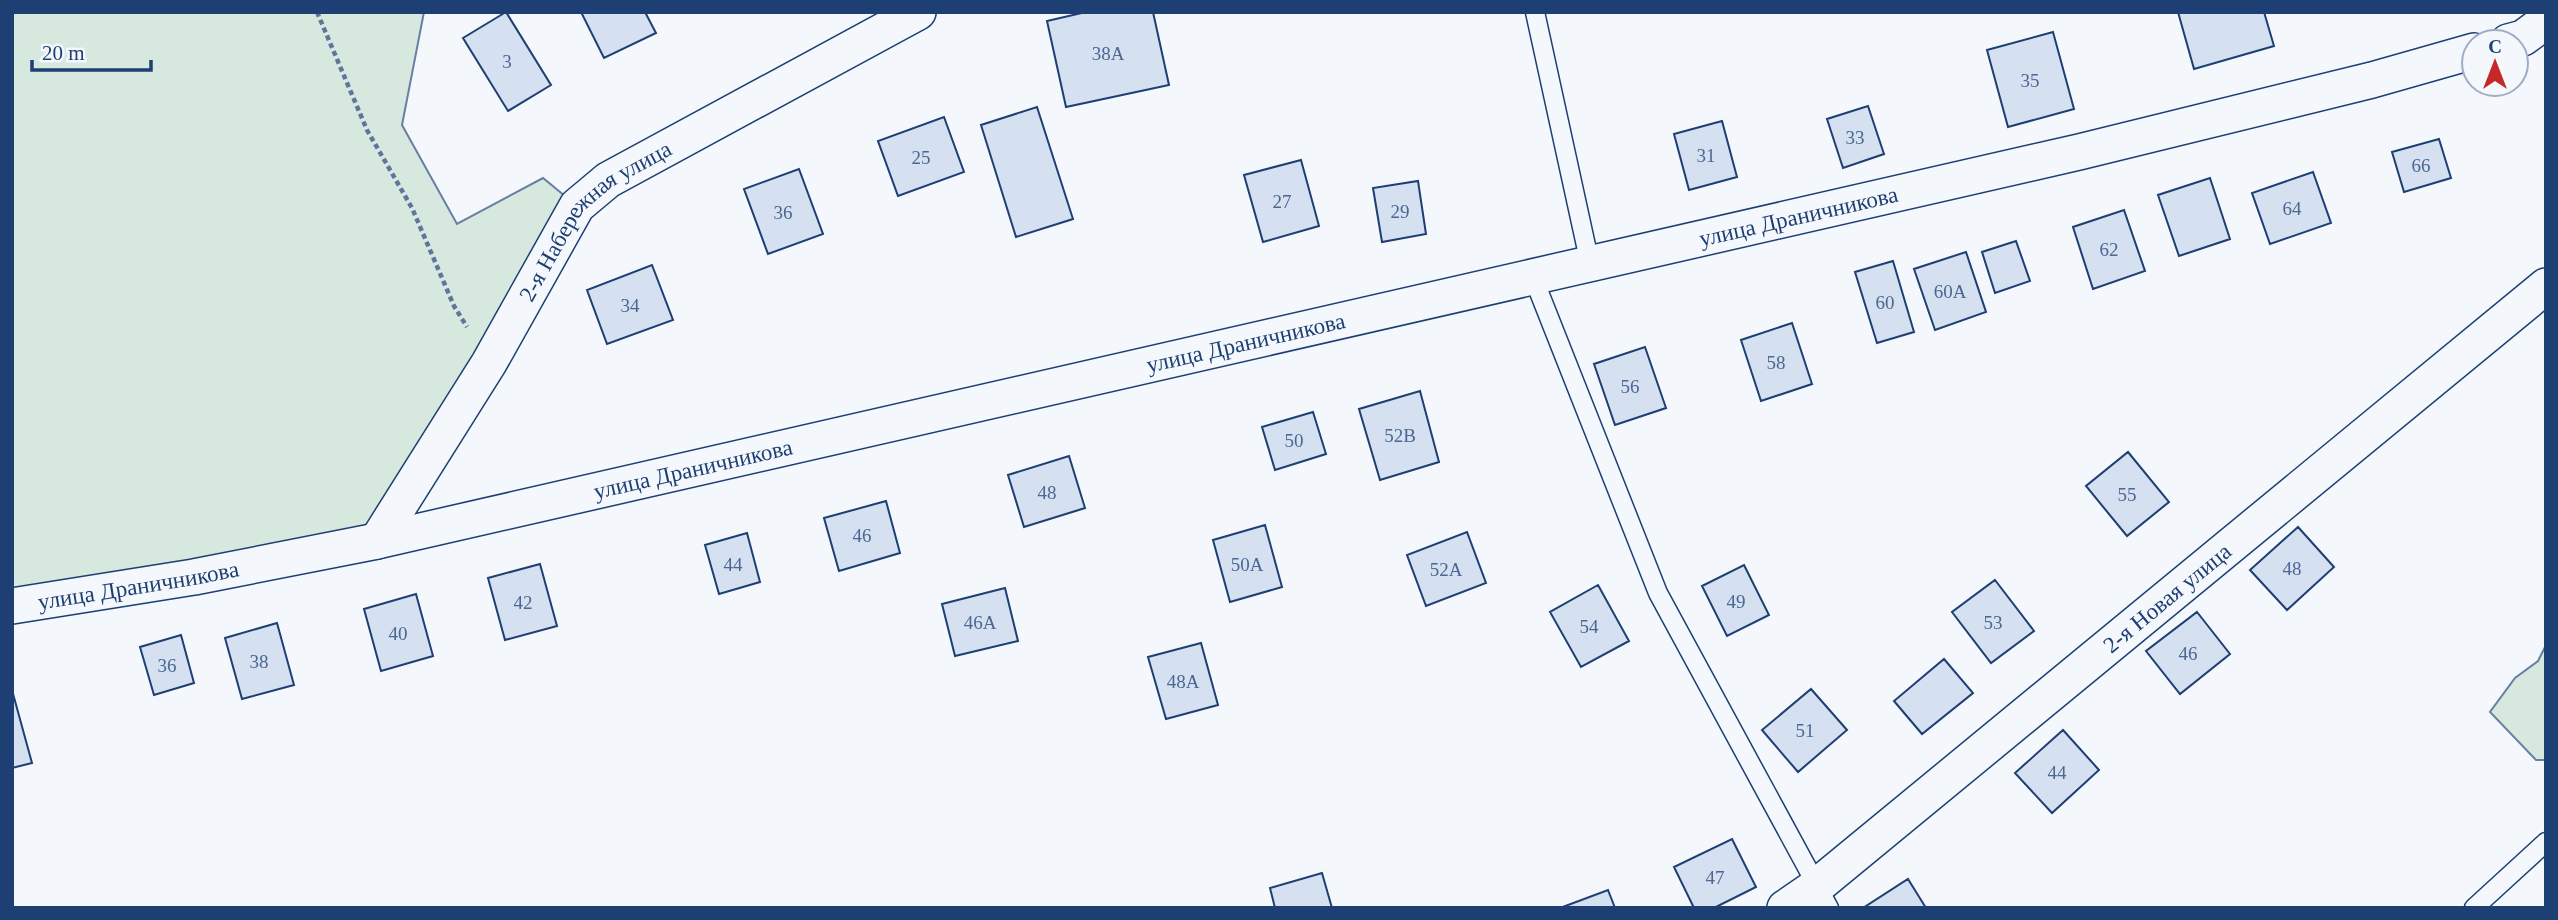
<svg xmlns="http://www.w3.org/2000/svg" width="2558" height="920" font-family="Georgia,serif">
	<style>
		.green { fill: #d7e8df; stroke: #687fa3; stroke-width: 2 }
		.building { fill: #d5e0f0; stroke: #1d3f73; stroke-width: 2 }
		.lines { fill: none; stroke-linecap: round; stroke-linejoin: round }
		.service-casing { stroke: #1d3f73; stroke-width: 21 }
		.minor-casing { stroke: #1d3f73; stroke-width: 38 }
		.path { stroke: #5e769c; stroke-width: 4.5; stroke-dasharray: 5 3.5; stroke-linecap: butt }
		.service { stroke: #f4f7fb; stroke-width: 18 }
		.minor { stroke: #f4f7fb; stroke-width: 35 }
		.labels { text-anchor: middle; dominant-baseline: central; stroke-width: 5; stroke-linejoin: round; paint-order: stroke }
		.number-label { font-size: 19px; fill: #4b6792 }
		.street-label { font-size: 23px; fill: #1d3f73; stroke: #f4f7fb }
	</style>
	<rect width="100%" height="100%" fill="#f4f7fb"/>
	<!-- green -->
	<path class="green" d="M12 12H424L402 125 457 224 543 178 577 206 377 541 12 604Z
		M2546 645V760H2536L2490 712 2515 678 2538 661Z"/>
	<!-- building -->
	<path class="building" d="M506 12 551 85 508 111 463 38Z
		M581 12H645L656 33 604 58Z
		M1086 12H1153L1169 85 1066 107 1047 21Z
		M2178 12H2264L2274 46 2194 69Z
		M2053 32 2074 109 2008 127 1987 50Z
		M1868 106 1884 154 1843 168 1827 119Z
		M1037 107 1073 219 1016 237 981 125Z
		M944 117 964 172 898 196 878 141Z
		M1722 121 1737 177 1689 190 1674 134Z
		M2439 139 2451 178 2404 192 2392 152Z
		M1301 160 1319 226 1263 242 1244 175Z
		M799 169 823 234 768 254 744 189Z
		M2313 172 2331 223 2270 244 2252 193Z
		M2210 178 2230 239 2179 256 2158 195Z
		M1418 181 1426 234 1382 242 1373 188Z
		M2124 210 2145 271 2093 289 2073 227Z
		M2016 241 2030 281 1995 293 1982 252Z
		M1966 252 1986 312 1935 330 1914 269Z
		M1893 261 1914 332 1877 343 1855 272Z
		M652 265 673 320 607 344 587 290Z
		M1792 323 1812 384 1761 401 1741 340Z
		M1645 347 1666 408 1615 425 1594 364Z
		M1420 391 1439 462 1380 480 1359 409Z
		M1313 412 1326 454 1275 470 1262 427Z
		M2128 452 2169 502 2127 536 2086 486Z
		M1069 456 1085 508 1024 527 1008 475Z
		M886 501 900 553 839 571 824 518Z
		M1265 525 1282 587 1230 602 1213 540Z
		M2298 527 2334 567 2287 610 2250 570Z
		M1467 532 1486 583 1426 606 1407 555Z
		M747 533 760 582 719 594 705 545Z
		M540 564 557 626 505 640 488 578Z
		M1744 565 1769 615 1727 636 1702 586Z
		M1995 580 2034 631 1991 663 1952 612Z
		M1598 585 1629 641 1581 667 1550 612Z
		M1005 588 1018 641 955 656 942 604Z
		M416 594 433 656 381 671 364 609Z
		M2197 612 2230 654 2180 694 2146 651Z
		M277 623 294 685 242 699 225 638Z
		M181 635 194 683 154 695 140 647Z
		M1201 643 1218 705 1166 719 1148 657Z
		M1944 659 1973 693 1922 734 1894 701Z
		M1811 689 1847 730 1798 772 1762 730Z
		M12 690 32 763 12 768Z
		M2063 730 2099 770 2052 813 2015 773Z
		M1732 839 1756 887 1714 908H1694L1674 867Z
		M1322 873 1332 908H1275L1270 888Z
		M1908 879 1926 908H1863Z
		M1608 890 1615 908H1560Z"/>
	<g class="lines">
		<defs>
			<path id="service" d="M1535 12 1590 264
				M1533 277 1658 593 1829 908
				M2474 908 2546 842"/>
			<g id="minor">
				<path d="M2508 42 2523 38 2546 21"/>
				<path id="s1" d="M377 541 489 363 577 206 608 180 918 12"/>
				<path id="s2" d="M12 606 194 577 377 541 2079 152 2372 80 2474 51"/>
				<path id="s3" d="M1785 908 1817 886 2546 286"/>
			</g>
		</defs>
		<!-- service casing -->
		<use href="#service" class="service-casing"/>
		<!-- minor casing -->
		<use href="#minor" class="minor-casing"/>
		<!-- path -->
		<path class="path" d="M317 12 367 130 412 208 454 306 467 327"/>
		<!-- service -->
		<use href="#service" class="service"/>
		<!-- minor -->
		<use href="#minor" class="minor"/>
	</g>
	<g class="labels">
		<!-- number labels -->
		<g class="number-label">
			<text x="1108" y="53">38А</text>
			<text x="507" y="61">3</text>
			<text x="2030" y="80">35</text>
			<text x="1855" y="137">33</text>
			<text x="1706" y="155">31</text>
			<text x="921" y="157">25</text>
			<text x="2421" y="165">66</text>
			<text x="1282" y="201">27</text>
			<text x="2292" y="208">64</text>
			<text x="1400" y="211">29</text>
			<text x="783" y="212">36</text>
			<text x="2109" y="249">62</text>
			<text x="1950" y="291">60А</text>
			<text x="1885" y="302">60</text>
			<text x="630" y="305">34</text>
			<text x="1776" y="362">58</text>
			<text x="1630" y="386">56</text>
			<text x="1400" y="435">52В</text>
			<text x="1294" y="440">50</text>
			<text x="1047" y="492">48</text>
			<text x="2127" y="494">55</text>
			<text x="862" y="535">46</text>
			<text x="733" y="564">44</text>
			<text x="1247" y="564">50А</text>
			<text x="2292" y="568">48</text>
			<text x="1446" y="569">52А</text>
			<text x="1736" y="601">49</text>
			<text x="523" y="602">42</text>
			<text x="980" y="622">46А</text>
			<text x="1993" y="622">53</text>
			<text x="1589" y="626">54</text>
			<text x="398" y="633">40</text>
			<text x="2188" y="653">46</text>
			<text x="259" y="661">38</text>
			<text x="167" y="665">36</text>
			<text x="1183" y="681">48А</text>
			<text x="1805" y="730">51</text>
			<text x="2057" y="772">44</text>
			<text x="1715" y="877">47</text>
		</g>
		<!-- street labels -->
		<g class="street-label">
			<text stroke="none"><textPath href="#s2" startOffset="1829">улица Драничникова</textPath></text>
			<text stroke="none"><textPath href="#s1" startOffset="392">2-я Набережная улица</textPath></text>
			<text stroke="none"><textPath href="#s2" startOffset="1262">улица Драничникова</textPath></text>
			<text stroke="none"><textPath href="#s2" startOffset="695">улица Драничникова</textPath></text>
			<text stroke="none"><textPath href="#s2" startOffset="128">улица Драничникова</textPath></text>
			<text stroke="none"><textPath href="#s3" startOffset="492">2-я Новая улица</textPath></text>
		</g>
	</g>
	<!-- border -->
	<rect width="2558" height="920" fill="none" stroke="#1d3f73" stroke-width="28"/>
	<!-- north arrow -->
	<g transform="translate(2495 63)"><circle r="33" fill="#f4f7fb" stroke="#9eadc5" stroke-width="2"/>
	<path d="M0-5L12 26L0 18L-12 26Z" fill="#c62828"/>
	<text y="-10" font-size="19" font-weight="bold" text-anchor="middle" fill="#1d3f73">С</text>
	</g>
	<!-- scale -->
	<path d="M32 60v10h119v-10" fill="none" stroke="#1d3f73" stroke-width="3.5"/>
	<text x="42" y="60" font-size="21" fill="#1d3f73" stroke="#f4f7fb" stroke-width="5" paint-order="stroke">20 m</text>
</svg>
